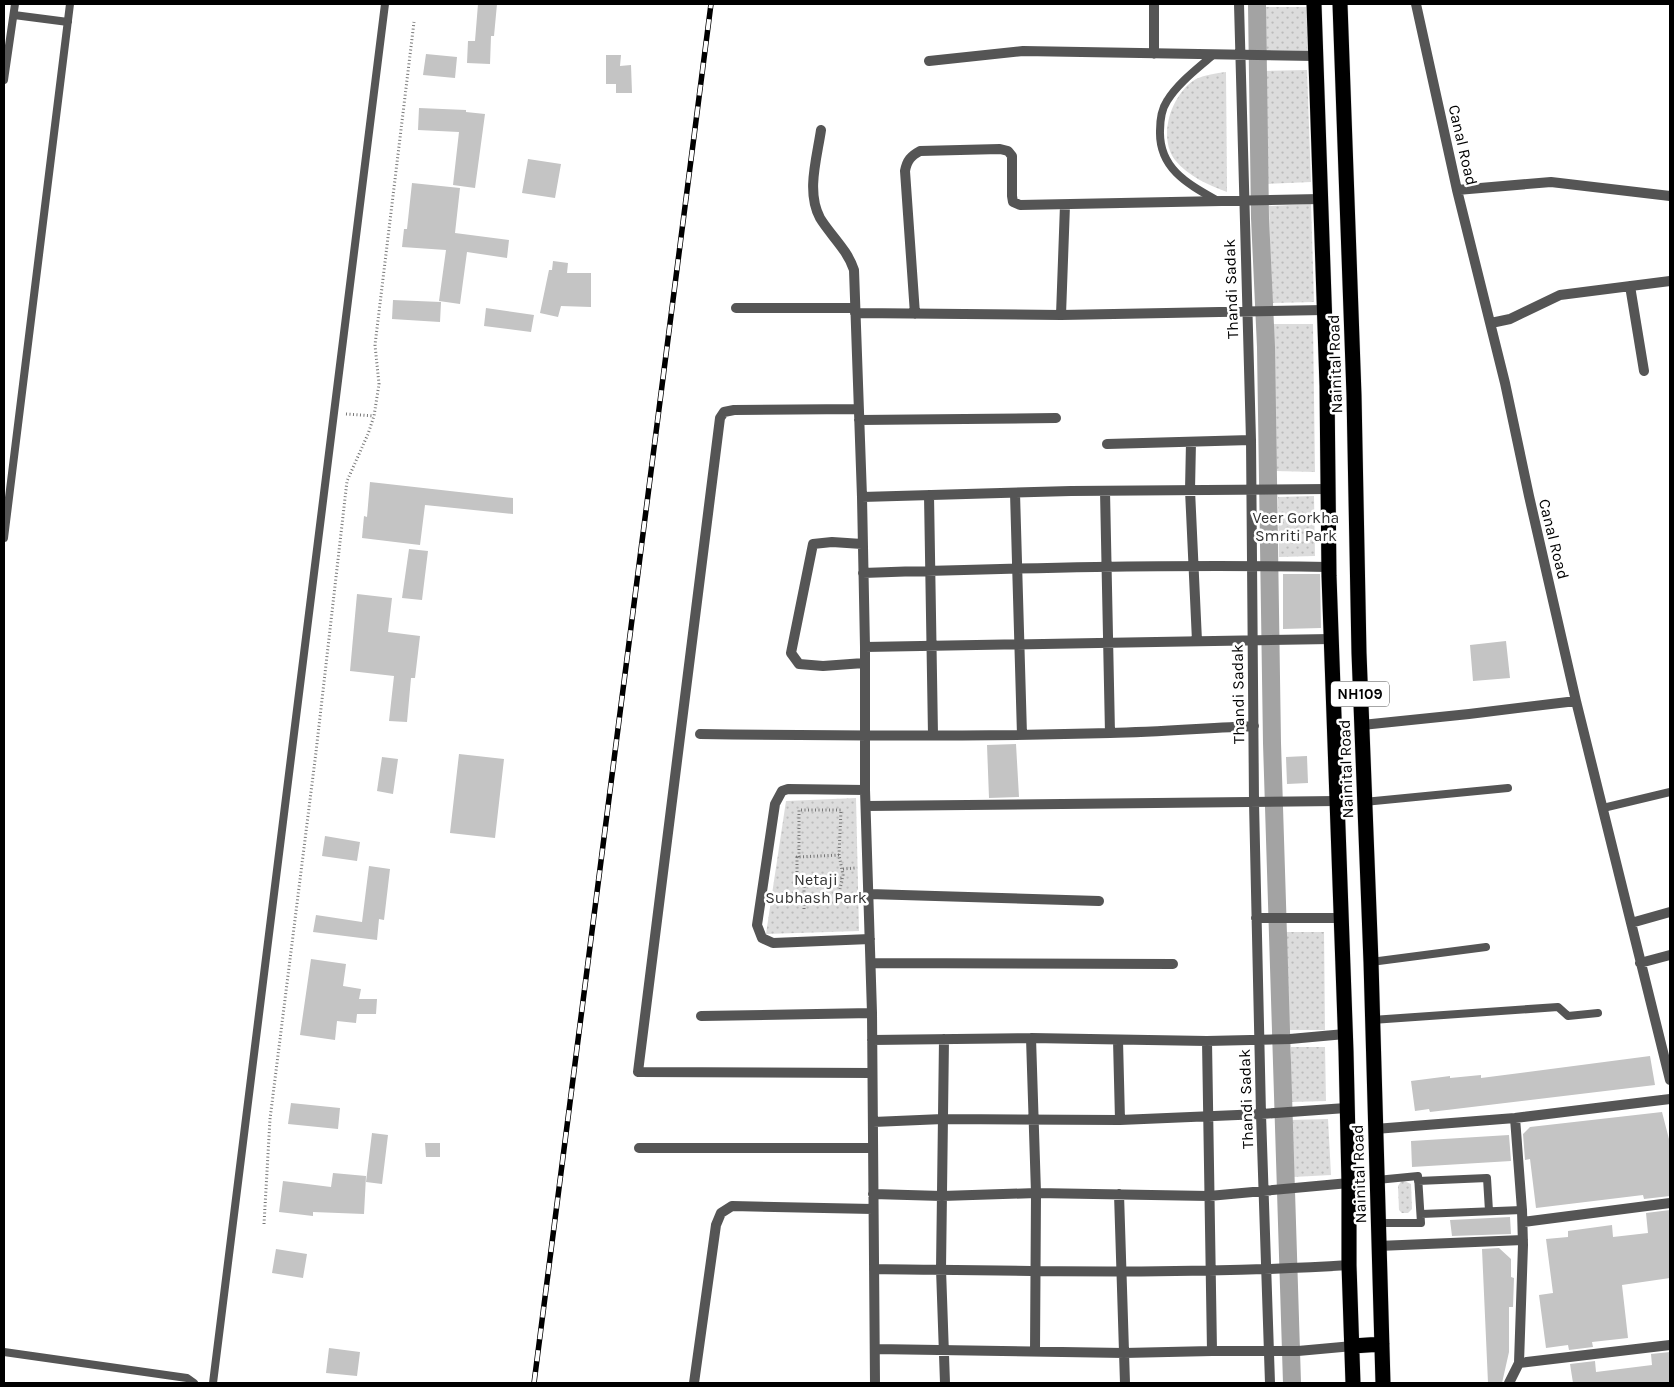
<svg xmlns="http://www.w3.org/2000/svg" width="1674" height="1387" font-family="Karla,sans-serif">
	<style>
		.green { fill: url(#green-dots) }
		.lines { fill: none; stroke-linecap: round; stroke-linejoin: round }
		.canal { stroke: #a3a3a3; stroke-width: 18 }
		.building { fill: #c4c4c4 }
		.highway-casing { stroke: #dbdbdb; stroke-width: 16 }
		.path { stroke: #777; stroke-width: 3; stroke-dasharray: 1 2.5; stroke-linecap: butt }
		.lane { stroke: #555; stroke-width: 8 }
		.street { stroke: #555; stroke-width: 10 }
		.highway { stroke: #000; stroke-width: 15 }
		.rail-casing { stroke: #000; stroke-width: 5.5 }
		.rail { stroke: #fff; stroke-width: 4; stroke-dasharray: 11; stroke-linecap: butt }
		.labels { text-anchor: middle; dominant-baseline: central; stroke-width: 5; stroke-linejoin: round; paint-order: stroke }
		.shield { fill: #fff; stroke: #4c4c4c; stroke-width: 1 }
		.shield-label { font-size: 15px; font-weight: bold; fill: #000 }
		.street-label { font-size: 16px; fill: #000; stroke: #fff }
		.park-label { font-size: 16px; fill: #333; stroke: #fff }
	</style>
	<defs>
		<pattern id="green-dots" width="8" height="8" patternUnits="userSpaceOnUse" patternTransform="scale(1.25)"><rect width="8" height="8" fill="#dcdcdc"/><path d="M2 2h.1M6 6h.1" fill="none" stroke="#bbb" stroke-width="1.8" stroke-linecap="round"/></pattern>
	</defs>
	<rect width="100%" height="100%" fill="#fff"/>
	<!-- green -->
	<path class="green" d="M1264 7H1307L1308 51 1264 50Z
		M1307 70 1311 182 1266 184 1263 71Z
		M1226 72 1227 192C1208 185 1188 176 1175 160 1157 136 1172 93 1196 79 1205 75 1216 73 1226 72Z
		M1311 204 1314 302 1271 303 1269 206Z
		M1272 324H1313L1315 472 1276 471Z
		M1314 496 1315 556 1279 557 1278 497Z
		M856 798 859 931 766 934 786 801Z
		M1285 932H1324L1325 1030H1286Z
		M1291 1047H1325L1326 1101 1291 1102Z
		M1328 1119 1331 1175 1293 1177 1290 1120Z
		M1402 1180 1411 1184 1412 1209 1408 1213H1402L1399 1210 1398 1186Z"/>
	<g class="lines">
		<!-- canal -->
		<path class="canal" d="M1257 4 1260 218 1266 347 1272 743 1292 1383"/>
	</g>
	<!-- building -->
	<path class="building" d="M478 4H497L494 36H491L490 64 467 63 468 41H475Z
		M426 54 457 57 455 78 423 75Z
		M606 55H621L620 66 631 65 632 93H616V84H606Z
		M419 108 466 110V112L485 114 475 188 453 185 459 132 418 130Z
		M528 159 561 164 555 198 522 193Z
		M412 183 460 188 455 233 509 240 507 258 467 252 460 304 439 301 446 250 402 247 404 229H407Z
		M553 261 568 263 567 273H591V307L561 306 558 317 540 313 549 270H552Z
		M393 300 441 302 440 322 392 319Z
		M486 308 534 315 531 332 484 326Z
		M370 482 513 498V514L425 505 420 545 362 538 364 516 367 517Z
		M409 549 428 551 422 600 402 598Z
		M1283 574H1320L1321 628 1283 629Z
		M357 594 392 598 388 632 420 636 415 678H411L407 722 389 721 394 676 350 671Z
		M1506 641 1510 678 1473 681 1470 645Z
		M1016 744 1019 797 989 798 987 745Z
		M459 754 504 759 495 838 450 833Z
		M1307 756 1308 783 1287 784 1286 757Z
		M382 757 398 759 393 794 377 791Z
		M325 836 360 842 357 861 322 856Z
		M369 866 390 869 384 920 379 919 377 940 313 932 316 915 362 922Z
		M311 959 346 964 343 986 361 989 359 999H377L376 1014H357L356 1023 337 1021 335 1040 300 1035Z
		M1650 1056 1655 1085 1430 1112 1429 1109 1415 1111 1411 1081 1450 1076V1078L1481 1075V1078Z
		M291 1103 340 1108 338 1129 288 1124Z
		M1662 1112 1670 1143V1196L1644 1199 1643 1195 1536 1208 1530 1159 1525 1160 1523 1134 1530 1127Z
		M372 1133 388 1135 382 1184 366 1182Z
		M1509 1135 1511 1161 1412 1167 1411 1141Z
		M425 1143H440V1157H426Z
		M333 1173 366 1176 364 1214 313 1212V1216L279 1212 283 1181 331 1187Z
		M1670 1210V1278L1622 1285 1628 1338 1592 1342 1593 1347 1569 1350 1568 1345 1546 1348 1539 1295 1553 1293 1546 1239 1568 1237V1231L1612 1225 1613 1237 1648 1233 1646 1213Z
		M1510 1217 1511 1234 1452 1236 1450 1220Z
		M1499 1248 1511 1259V1277L1514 1278 1513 1307H1509V1352L1502 1383H1488L1482 1249Z
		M276 1249 307 1254 303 1278 272 1273Z
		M329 1348 360 1352 357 1376 326 1373Z
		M1670 1352V1383H1573L1570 1364 1595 1361 1596 1372 1652 1365 1651 1354Z"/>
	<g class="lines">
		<defs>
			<path id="highway" d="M1314 4 1327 386 1329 576 1346 1051 1349 1183V1265L1353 1383
				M1340 4 1354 395 1359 653 1371 962 1383 1383
				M1353 1346 1382 1344"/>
		</defs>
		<!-- highway casing -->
		<use href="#highway" class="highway-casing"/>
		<!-- path -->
		<path class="path" d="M346 414 374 416
			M839 855 797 857V880L842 878
			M799 857V810H841L839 855 843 875 840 889
			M843 869 855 868
			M804 909V880
			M264 1224 270 1119 316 752 347 481 368 434 374 416 379 384 375 345 414 22"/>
		<!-- lane -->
		<path class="lane" d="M14 15 68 22
			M1213 55C1197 69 1178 83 1167 101 1161 110 1160 120 1160 131 1159 169 1188 184 1218 201
			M4 80 15 4
			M4 538 70 4
			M1364 802 1508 788
			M1603 808 1670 792
			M1371 962 1486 947
			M1372 1020 1558 1007 1568 1016 1598 1013
			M1377 1180 1418 1176 1421 1223H1377
			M1418 1181 1487 1178 1489 1211
			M1421 1214 1522 1210
			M4 1352 187 1378 194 1383
			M213 1383C267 923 330 464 385 4"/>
		<!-- street -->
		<path class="street" d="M1239 4 1251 440 1254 802 1261 1114 1270 1383
			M1416 4 1457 190 1505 383 1529 496 1576 701 1670 1080
			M1154 54V4
			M929 61 1023 51 1314 56
			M821 130C817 158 806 192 820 218 831 236 847 249 854 270L862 497 865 647V790L872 1013 875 1383
			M1457 190 1551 182 1670 196
			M1630 286 1644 371
			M736 308H854
			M855 313 1061 315 1324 310
			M915 314 905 171C907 160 911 156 920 151L1000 149 1008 151 1012 156V196L1013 202 1020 205 1320 199
			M1061 315 1065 205
			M1491 323 1510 319 1560 295 1670 281
			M859 409 734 410 724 412 720 418 638 1072 872 1073
			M859 420 1056 418
			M1191 442 1190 490 1197 641
			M1107 444 1251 440
			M1105 491 1110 733
			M1015 493 1022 735
			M929 495 933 735
			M862 497 1071 491 1328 489
			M862 544 832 542 813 544 791 653 799 664 823 666 864 663
			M863 573C1018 568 1173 564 1328 567
			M865 647C1020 645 1176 641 1331 639
			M1362 725 1469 714 1576 701
			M700 734C837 736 973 737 1110 733 1158 732 1206 728 1254 726
			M865 790 788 789 782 791 775 804 757 925 762 938 773 943 870 939
			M866 806 1337 801
			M869 894 1099 901
			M1256 918H1341
			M1631 923 1670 912
			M871 963 1173 964
			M1640 963 1670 955
			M701 1016 872 1013
			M1031 1038 1036 1193 1035 1352
			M944 1039 941 1269 945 1383
			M872 1040 1031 1038 1207 1041 1290 1039 1345 1034
			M1118 1040 1120 1120
			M1207 1041 1212 1351
			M873 1122 943 1119 1120 1120 1261 1114 1346 1108
			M1375 1129 1515 1118 1670 1099
			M639 1148H872
			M873 1194 942 1196 1036 1193 1209 1196 1349 1183
			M1119 1194 1125 1383
			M1523 1222 1670 1203
			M1378 1246 1523 1240
			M874 1269C1032 1271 1191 1275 1349 1265
			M875 1349 1124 1353 1212 1351H1298L1353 1346
			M1519 1363 1670 1345
			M694 1383 716 1225 721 1213 732 1206 873 1209
			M1509 1383 1519 1363 1523 1245 1522 1210 1515 1118"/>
		<!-- highway -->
		<use href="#highway" class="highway"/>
		<defs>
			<path id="rail" d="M534 1383 711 4"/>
		</defs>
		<!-- rail casing -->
		<use href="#rail" class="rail-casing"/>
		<!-- rail -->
		<use href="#rail" class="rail"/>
	</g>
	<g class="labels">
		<!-- shield labels -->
		<rect class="shield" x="1331" y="681.5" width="58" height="25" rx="4"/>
		<g class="shield-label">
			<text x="1360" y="694">NH109</text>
		</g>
		<!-- street labels -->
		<g class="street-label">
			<text transform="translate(1463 145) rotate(77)">Canal Road</text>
			<text transform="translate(1231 289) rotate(-92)">Thandi Sadak</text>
			<text transform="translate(1335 364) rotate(-92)">Nainital Road</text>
			<text transform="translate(1554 539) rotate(76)">Canal Road</text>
			<text transform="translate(1238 694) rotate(-91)">Thandi Sadak</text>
			<text transform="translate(1346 769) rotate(-92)">Nainital Road</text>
			<text transform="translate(1246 1099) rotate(-92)">Thandi Sadak</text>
			<text transform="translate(1359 1174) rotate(-92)">Nainital Road</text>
		</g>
		<!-- park labels -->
		<g class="park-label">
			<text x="1296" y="517">Veer Gorkha<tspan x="1296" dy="18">Smriti Park</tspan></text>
			<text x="816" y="879">Netaji<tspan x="816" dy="18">Subhash Park</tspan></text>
		</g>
	</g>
	<!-- border -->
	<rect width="1674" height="1387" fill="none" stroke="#000000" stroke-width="10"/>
</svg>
